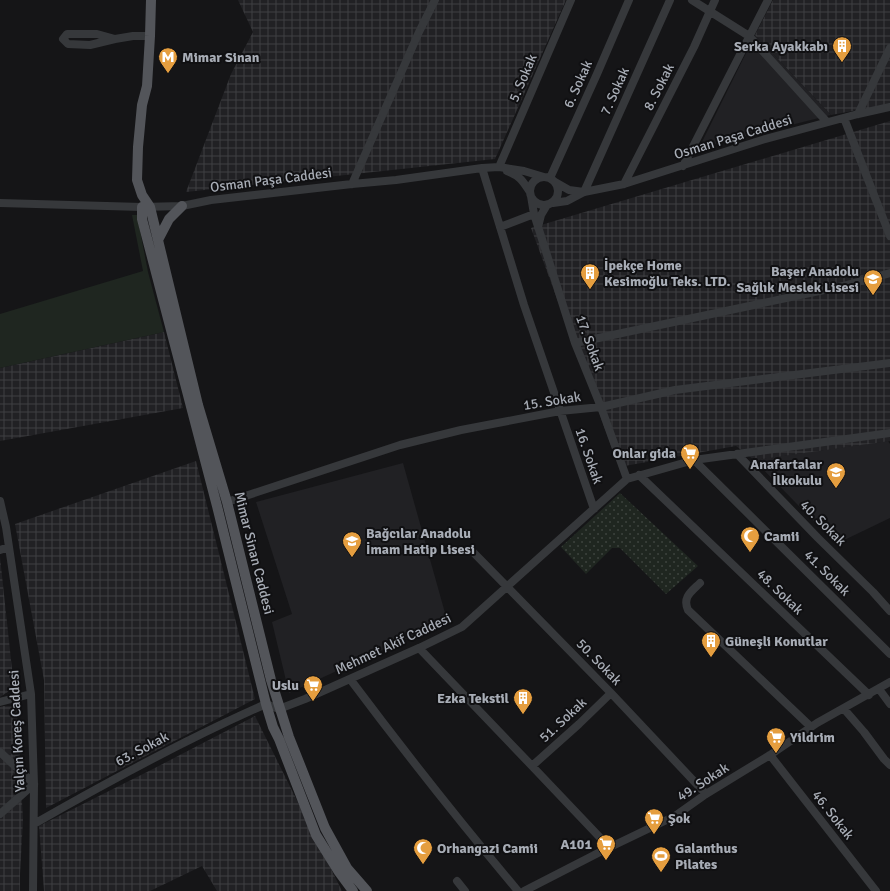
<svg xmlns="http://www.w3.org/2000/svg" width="890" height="891" font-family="Signika,sans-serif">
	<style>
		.built { fill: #212124 }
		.industrial { fill: url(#industrial-grid) }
		.green { fill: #1f2620 }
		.park { fill: url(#park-dots) }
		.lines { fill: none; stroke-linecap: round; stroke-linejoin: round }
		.minor { stroke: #36383b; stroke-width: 8 }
		.major { stroke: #53555a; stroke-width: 10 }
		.labels { text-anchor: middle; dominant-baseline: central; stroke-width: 4; stroke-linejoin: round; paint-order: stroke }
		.poi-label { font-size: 14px; font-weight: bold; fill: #a8adb6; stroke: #101012; text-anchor: start }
		.street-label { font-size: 14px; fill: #a8adb6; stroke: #101012 }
	</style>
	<defs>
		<pattern id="industrial-grid" width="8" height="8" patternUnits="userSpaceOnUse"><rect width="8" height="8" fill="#212124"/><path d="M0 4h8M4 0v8" fill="none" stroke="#3e3f42"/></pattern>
		<pattern id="park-dots" width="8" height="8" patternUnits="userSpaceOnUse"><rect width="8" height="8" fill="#1f2620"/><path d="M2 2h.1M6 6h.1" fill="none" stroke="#3d433e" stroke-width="1.8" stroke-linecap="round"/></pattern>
	</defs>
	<rect width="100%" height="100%" fill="#151517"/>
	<!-- built -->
	<path class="built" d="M755 35 831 115 699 148Z
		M888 441 890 444V518L836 544 754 460Z
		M403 463 447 620 289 693 272 622 292 614 256 502Z"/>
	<!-- industrial -->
	<path class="industrial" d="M238 0H566L495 159 186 192 231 74 253 32Z
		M773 0H890V104L831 115 755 35Z
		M890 121V441L754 460 736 446 619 467 531 228Z
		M164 332 183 408 0 441V368Z
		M196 461 255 699 46 808 44 680 15 524Z
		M0 557 14 688 0 697Z
		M2 706H12L17 709 23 820 20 874V891H0V707Z
		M255 716 342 891H217L202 866 150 891H44L39 826 151 770Z"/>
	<!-- green -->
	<path class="green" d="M132 215H137L148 272 164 332 0 368V314L143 271Z"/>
	<!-- park -->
	<path class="park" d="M620 493 698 566 666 594 620 548H612L586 574 561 547Z"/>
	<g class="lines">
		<!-- minor -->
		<path class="minor" d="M692 0 749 36 827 122
			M115 39 90 45 68 44 63 39 67 34H97L115 39 133 36H150
			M858 114 890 48
			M844 118 890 236
			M683 166 768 0
			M499 167 571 0
			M482 168 524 305 594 509
			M507 171C521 177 522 180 530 192
			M530 191a14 14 0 1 1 28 0a14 14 0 1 1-28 0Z
			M550 178 597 74 629 0
			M555 182 569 190 584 192
			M352 184 419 32 435 0
			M624 184 694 47 715 0
			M584 192 670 0
			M531 196 534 214 575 343 601 407 627 479
			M0 203 142 207 182 206 211 200 352 184 396 180 482 168 499 167 524 171 544 177
			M553 203 567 201 584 192 624 184 762 140 858 114 890 107
			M500 227 534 214
			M538 227 541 215 547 205
			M575 343 843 286 890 273
			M737 454 818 538 873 592 890 611
			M694 460 890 654
			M639 475 869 695
			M0 501 6 527 9 547 31 694 34 784 33 891
			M227 502 400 445 461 430 560 411 601 407 675 390 890 363
			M0 550 9 547
			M471 550 611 693 706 794
			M700 583C692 591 682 597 688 610L811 727
			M419 648 532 766 609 847
			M350 679C404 751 460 822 518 891
			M879 689 890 704
			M0 702 31 694
			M844 709 864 732 884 759 890 765
			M0 752 34 784 0 814
			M770 755 876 891
			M532 766 579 724 611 693
			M34 824C109 781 186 739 266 704L279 709 305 699 419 648 462 627 627 479 694 460 890 433
			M457 881 465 891
			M524 891 602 851 675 816 706 794 770 755 817 723 890 682"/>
		<!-- major -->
		<path class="major" d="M151 0 150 36 147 86 142 105 138 147 137 180 142 195 150 207 198 405 227 502 271 680 289 737 325 828 347 868 367 891
			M142 207V219L217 506 266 704 273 727 279 739 316 835 339 872 353 891
			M158 240 169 219 182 206"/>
	</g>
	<!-- icons -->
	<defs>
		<symbol id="building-pin" viewBox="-11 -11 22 30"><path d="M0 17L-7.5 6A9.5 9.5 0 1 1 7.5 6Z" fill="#e59e3f" stroke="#101012"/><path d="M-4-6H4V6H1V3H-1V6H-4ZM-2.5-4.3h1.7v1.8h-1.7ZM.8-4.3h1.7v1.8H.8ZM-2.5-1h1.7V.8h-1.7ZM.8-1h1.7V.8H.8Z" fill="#fff"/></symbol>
		<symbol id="metro-pin" viewBox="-11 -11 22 30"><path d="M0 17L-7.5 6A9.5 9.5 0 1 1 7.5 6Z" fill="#e59e3f" stroke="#101012"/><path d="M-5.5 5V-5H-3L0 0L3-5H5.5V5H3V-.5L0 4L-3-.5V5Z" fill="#fff"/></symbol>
		<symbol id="school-pin" viewBox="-11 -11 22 30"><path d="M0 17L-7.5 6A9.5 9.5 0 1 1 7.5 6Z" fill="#e59e3f" stroke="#101012"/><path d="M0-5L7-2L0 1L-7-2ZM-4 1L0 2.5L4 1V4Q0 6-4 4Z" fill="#fff"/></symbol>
		<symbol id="supermarket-pin" viewBox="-11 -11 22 30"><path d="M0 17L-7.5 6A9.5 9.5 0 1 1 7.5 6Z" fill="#e59e3f" stroke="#101012"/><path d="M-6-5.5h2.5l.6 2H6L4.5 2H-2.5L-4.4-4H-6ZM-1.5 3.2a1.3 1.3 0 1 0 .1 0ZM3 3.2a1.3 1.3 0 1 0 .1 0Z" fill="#fff"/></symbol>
		<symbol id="mosque-pin" viewBox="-11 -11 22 30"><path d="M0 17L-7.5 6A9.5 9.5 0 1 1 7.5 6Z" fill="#e59e3f" stroke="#101012"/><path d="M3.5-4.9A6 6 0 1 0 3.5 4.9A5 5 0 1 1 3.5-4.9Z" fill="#fff"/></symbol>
		<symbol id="stadium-pin" viewBox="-11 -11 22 30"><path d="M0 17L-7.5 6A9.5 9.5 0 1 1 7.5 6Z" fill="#e59e3f" stroke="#101012"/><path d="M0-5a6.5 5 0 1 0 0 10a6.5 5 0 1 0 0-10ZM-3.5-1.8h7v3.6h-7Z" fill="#fff"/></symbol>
	</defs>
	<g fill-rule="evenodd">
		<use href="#building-pin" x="831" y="35" width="22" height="30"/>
		<use href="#metro-pin" x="157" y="46" width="22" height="30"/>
		<use href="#building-pin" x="579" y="262" width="22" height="30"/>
		<use href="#school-pin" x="862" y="268" width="22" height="30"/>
		<use href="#supermarket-pin" x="679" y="442" width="22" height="30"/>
		<use href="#school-pin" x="825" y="461" width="22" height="30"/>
		<use href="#mosque-pin" x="739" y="525" width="22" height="30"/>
		<use href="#school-pin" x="341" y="530" width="22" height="30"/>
		<use href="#building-pin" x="700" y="630" width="22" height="30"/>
		<use href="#supermarket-pin" x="302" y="674" width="22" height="30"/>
		<use href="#building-pin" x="512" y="687" width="22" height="30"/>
		<use href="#supermarket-pin" x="765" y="726" width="22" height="30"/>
		<use href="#supermarket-pin" x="643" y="807" width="22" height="30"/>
		<use href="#supermarket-pin" x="595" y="833" width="22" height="30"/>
		<use href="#mosque-pin" x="412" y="837" width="22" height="30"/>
		<use href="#stadium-pin" x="650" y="845" width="22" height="30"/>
	</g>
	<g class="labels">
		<!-- poi labels -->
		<g class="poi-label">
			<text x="828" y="46" text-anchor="end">Serka Ayakkabı</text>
			<text x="182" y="57">Mimar Sinan</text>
			<text x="604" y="265">İpekçe Home<tspan x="604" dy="16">Kesimoğlu Teks. LTD.</tspan></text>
			<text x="859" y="271" text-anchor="end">Başer Anadolu<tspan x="859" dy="16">Sağlık Meslek Lisesi</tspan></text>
			<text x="676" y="453" text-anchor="end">Onlar gida</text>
			<text x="822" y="464" text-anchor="end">Anafartalar<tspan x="822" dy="16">İlkokulu</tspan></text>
			<text x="366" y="533">Bağcılar Anadolu<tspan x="366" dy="16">İmam Hatip Lisesi</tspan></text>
			<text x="764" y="536">Camii</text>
			<text x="725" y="641">Güneşli Konutlar</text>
			<text x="299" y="685" text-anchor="end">Uslu</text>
			<text x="509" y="698" text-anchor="end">Ezka Tekstil</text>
			<text x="790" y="737">Yildrim</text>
			<text x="668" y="818">Şok</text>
			<text x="592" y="844" text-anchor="end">A101</text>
			<text x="437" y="848">Orhangazi Camii</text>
			<text x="675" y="848">Galanthus<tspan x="675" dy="16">Pilates</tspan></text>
		</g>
		<!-- street labels -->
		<g class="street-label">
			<text transform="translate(523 78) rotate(-67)">5. Sokak</text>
			<text transform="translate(578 84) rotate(-66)">6. Sokak</text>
			<text transform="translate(659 87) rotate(-63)">8. Sokak</text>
			<text transform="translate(615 91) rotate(-66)">7. Sokak</text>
			<text transform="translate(733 137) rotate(-17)">Osman Paşa Caddesi</text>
			<text transform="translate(271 180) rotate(-7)">Osman Paşa Caddesi</text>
			<text transform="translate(590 343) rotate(70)">17. Sokak</text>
			<text transform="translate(552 401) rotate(-9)">15. Sokak</text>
			<text transform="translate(589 456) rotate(71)">16. Sokak</text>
			<text transform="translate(823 523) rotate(45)">40. Sokak</text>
			<text transform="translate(254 553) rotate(76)">Mimar Sinan Caddesi</text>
			<text transform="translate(827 573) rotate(45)">41. Sokak</text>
			<text transform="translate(780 592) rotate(44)">48. Sokak</text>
			<text transform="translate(393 644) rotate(-25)">Mehmet Akif Caddesi</text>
			<text transform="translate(599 662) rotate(46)">50. Sokak</text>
			<text transform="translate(563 720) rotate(-43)">51. Sokak</text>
			<text transform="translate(17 731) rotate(-93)">Yalçın Koreş Caddesi</text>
			<text transform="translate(142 749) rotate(-28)">63. Sokak</text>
			<text transform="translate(703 782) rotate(-33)">49. Sokak</text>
			<text transform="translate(833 815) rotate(52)">46. Sokak</text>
		</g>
	</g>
</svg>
